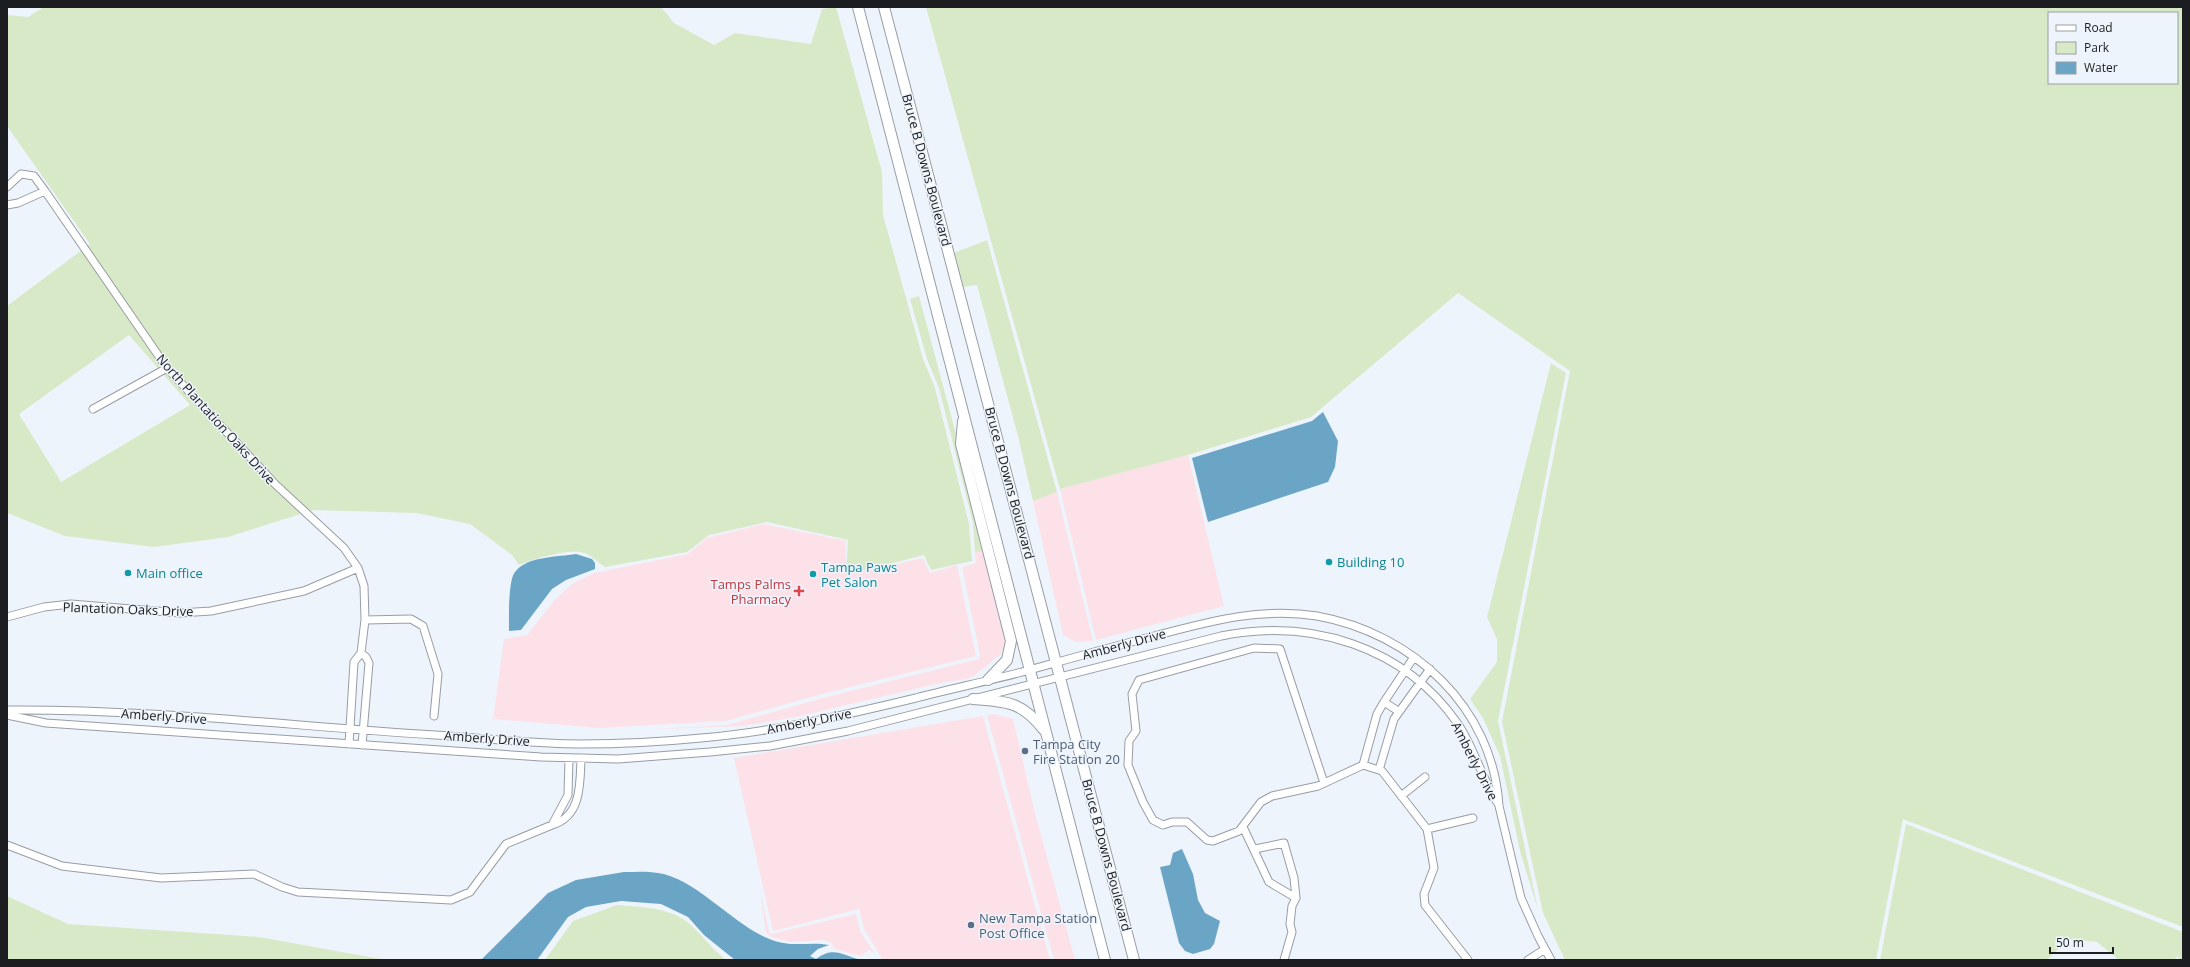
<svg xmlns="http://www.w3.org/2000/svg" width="2190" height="967" font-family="'Open Sans',sans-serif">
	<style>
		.commercial { fill: #fce2e8 }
		.green { fill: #d8e9c8; fill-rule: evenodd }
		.water { fill: #6ba5c6 }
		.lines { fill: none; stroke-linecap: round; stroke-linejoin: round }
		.street-casing { stroke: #989da5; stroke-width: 9 }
		.secondary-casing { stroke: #989da5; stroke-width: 12 }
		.street { stroke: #fff; stroke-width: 7 }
		.secondary { stroke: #fff; stroke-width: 10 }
		.culture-dot { fill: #0f9aa8; stroke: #eef4fc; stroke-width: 1.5 }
		.health-dot { fill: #e0444e; stroke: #eef4fc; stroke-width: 1.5 }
		.service-dot { fill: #5c6f8a; stroke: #eef4fc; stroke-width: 1.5 }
		.labels { text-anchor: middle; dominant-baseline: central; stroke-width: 3; stroke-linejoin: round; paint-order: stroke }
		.street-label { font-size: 13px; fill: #1b1d20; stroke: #eef4fc }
		.culture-label { font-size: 13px; fill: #0d838f; stroke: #eef4fc; text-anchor: start }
		.health-label { font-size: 13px; fill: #be3a42; stroke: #eef4fc; text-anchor: end }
		.service-label { font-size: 13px; fill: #4e5e75; stroke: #eef4fc; text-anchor: start }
	</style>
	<rect width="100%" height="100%" fill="#eef4fc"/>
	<!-- commercial -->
	<path class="commercial" d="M1188 455 1224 606 1096 640 1060 489Z
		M1057 492 1093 641 1076 642 1063 635 1033 501Z
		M764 524 846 541V575L923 558 930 573 957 565 976 656 822 694 726 721 599 728 493 719 504 639 527 635 553 602 572 584 594 573 688 554 707 538Z
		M984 551 1006 640 1001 654 971 678 940 683 796 717 743 726 638 730 727 725 823 698 979 659 980 655 962 567 976 563 975 552Z
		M994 714 1013 719 1034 809 1075 960H1054L987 715Z
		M983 716 1050 960H883L864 929 859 909 773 931 734 758Z
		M760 890 769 931 771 934 856 914 860 931 875 954 869 950 861 956 852 954 833 948 832 943 824 940 791 942 772 937 766 933Z"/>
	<!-- green -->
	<path class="green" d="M44 7H661L674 23 714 45 735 33 811 44 822 9 836 7 882 172 883 215 923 359 935 388 969 524 972 561 931 570 924 555 846 575 848 540 767 522 709 535 687 552 605 567C599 563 593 557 587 554 572 547 534 559 519 565L512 555 470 524 416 513 313 510 228 537 154 547 65 536 7 513V306L90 244 7 126V15L28 17ZM129 335 190 405 61 482 19 414Z
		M926 7H2183V927L1903 819 1876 960H1565L1543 913 1502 722 1570 371 1458 293 1311 417 1188 455 1060 489ZM2049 13H2177V83H2049Z
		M987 240 1057 492 1033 501 1018 436 977 285 963 287 954 253Z
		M919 296 957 438 984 551 975 552 973 523 939 388 927 359 910 299Z
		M1551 363 1566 373 1498 721 1538 910 1520 851 1500 756 1483 718 1470 699 1497 662V639L1487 617Z
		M1906 824 2183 932V960H2179L2178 956 2174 960H2119L2097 942 2068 939 2047 960H1880Z
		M7 896 68 924 259 937 386 960H7Z
		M617 905C639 907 667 907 686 921 700 932 711 948 726 960H545L573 921Z"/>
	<!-- water -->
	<path class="water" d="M1323 412 1338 441 1335 467 1328 482 1208 522 1192 458 1312 421Z
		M576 554 592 559 595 563V569L566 580 552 589 521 630 509 631C509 619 508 580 515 572 527 556 558 557 576 554Z
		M1182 849 1193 874 1198 900 1205 913 1220 921 1214 944 1210 949 1193 954 1185 951 1179 943 1160 867 1170 865 1173 853Z
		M624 872C635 872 647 871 658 873 696 878 735 927 772 940 794 948 810 941 829 945L818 949 810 956 816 959C834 946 842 955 861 960H735L704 935 688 917 661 904 621 901 586 907 568 917 537 960H481L548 893 576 880Z"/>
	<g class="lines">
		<defs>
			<path id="street" d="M7 187 21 174 34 176 45 191
				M7 205 18 203 45 191 167 368 275 484 344 548 358 568 364 586 365 620 361 653 354 662 349 744
				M93 409 167 368
				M7 617 44 607 71 604 180 613 211 611 304 591 358 568
				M365 620 411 619 423 626 438 674 434 716
				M361 653 366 657 369 663 362 745
				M1384 702 1398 711
				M7 710C150 709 292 726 435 735 483 738 532 744 580 744 620 744 661 742 701 738 774 732 845 715 916 698 950 689 984 682 1018 673 1065 660 1111 647 1158 635 1211 621 1262 607 1317 616 1412 633 1493 707 1499 806L1521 898 1538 936 1551 960
				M7 715 46 723 541 757 618 759 710 752 770 746 848 731 1221 636C1311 618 1404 646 1458 724 1475 749 1482 780 1499 805
				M569 758 568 795 552 825C582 816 580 783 581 758
				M1363 765 1377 714 1384 702 1414 657
				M1379 770 1394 719 1430 669
				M1324 783 1280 649 1254 648 1139 680 1132 694 1136 731 1129 741 1128 765 1143 802 1153 820 1163 825 1172 822H1187L1207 840 1213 841 1239 831 1261 802 1272 796 1318 786 1363 765 1382 771 1427 829 1434 868 1424 894 1425 905 1468 960
				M1401 796 1425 777
				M1243 827 1269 882 1296 898 1292 906 1290 924 1292 932 1284 960
				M1427 829 1473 818
				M7 845 62 866 161 878 254 874 282 887 298 892 451 900 470 892 506 844 552 825
				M1255 849 1284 843 1294 878 1296 898
				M1528 960 1545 949"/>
			<path id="secondary" d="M858 7 1105 960
				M884 7 1134 960
				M963 421 961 444 1011 641 1007 660 988 680
				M973 699C1008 702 1021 701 1044 730"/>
		</defs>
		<!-- street casing -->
		<use href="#street" class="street-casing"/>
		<!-- secondary casing -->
		<use href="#secondary" class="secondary-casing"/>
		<!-- street -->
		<use href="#street" class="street"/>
		<!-- secondary -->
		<use href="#secondary" class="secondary"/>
	</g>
	<!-- markers -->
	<g class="culture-dot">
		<circle cx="1329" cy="562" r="4"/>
		<circle cx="128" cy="573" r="4"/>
		<circle cx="813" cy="574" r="4"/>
	</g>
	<path class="health-dot" d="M797 585h4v4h4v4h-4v4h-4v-4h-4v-4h4z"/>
	<g class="service-dot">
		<circle cx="1025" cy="751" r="4"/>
		<circle cx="971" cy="925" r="4"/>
	</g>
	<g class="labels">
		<!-- street labels -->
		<g class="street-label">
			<text transform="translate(927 170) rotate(75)">Bruce B Downs Boulevard</text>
			<text transform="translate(216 419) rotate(48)">North Plantation Oaks Drive</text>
			<text transform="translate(1010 483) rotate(75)">Bruce B Downs Boulevard</text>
			<text transform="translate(128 609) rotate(2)">Plantation Oaks Drive</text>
			<text transform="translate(1124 644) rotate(-15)">Amberly Drive</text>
			<text transform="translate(164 716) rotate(4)">Amberly Drive</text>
			<text transform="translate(809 721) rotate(-11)">Amberly Drive</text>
			<text transform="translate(487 738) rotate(4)">Amberly Drive</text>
			<text transform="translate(1475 761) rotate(63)">Amberly Drive</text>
			<text transform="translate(1107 855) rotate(75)">Bruce B Downs Boulevard</text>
		</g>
		<!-- culture labels -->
		<g class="culture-label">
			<text x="1337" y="562">Building 10</text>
			<text x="821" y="567">Tampa Paws<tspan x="821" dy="15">Pet Salon</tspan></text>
			<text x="136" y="573">Main office</text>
		</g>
		<!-- health labels -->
		<g class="health-label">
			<text x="791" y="584">Tamps Palms<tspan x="791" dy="15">Pharmacy</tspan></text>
		</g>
		<!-- service labels -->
		<g class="service-label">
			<text x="1033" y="744">Tampa City<tspan x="1033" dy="15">Fire Station 20</tspan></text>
			<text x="979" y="918">New Tampa Station<tspan x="979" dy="15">Post Office</tspan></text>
		</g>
	</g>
	<!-- border -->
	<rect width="2190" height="967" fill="none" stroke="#1b1d20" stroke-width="16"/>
	<!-- legend -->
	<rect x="2048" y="12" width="130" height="72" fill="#eef4fc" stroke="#9a9ea4"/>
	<rect x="2056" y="25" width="20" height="6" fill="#ffffff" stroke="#9a9ea4"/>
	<text x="2084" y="32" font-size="12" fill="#1b1d20">Road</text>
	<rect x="2056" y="42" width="20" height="12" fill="#d8e9c8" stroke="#9a9ea4"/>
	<text x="2084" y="52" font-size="12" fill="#1b1d20">Park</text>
	<rect x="2056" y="62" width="20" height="12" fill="#6ba5c6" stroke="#9a9ea4"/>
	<text x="2084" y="72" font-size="12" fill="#1b1d20">Water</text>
	<!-- scale -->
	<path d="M2050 947v6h63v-6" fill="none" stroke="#1b1d20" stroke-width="2"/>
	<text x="2056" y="947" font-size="12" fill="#1b1d20" stroke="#eef4fc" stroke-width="3" paint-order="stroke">50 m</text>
</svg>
